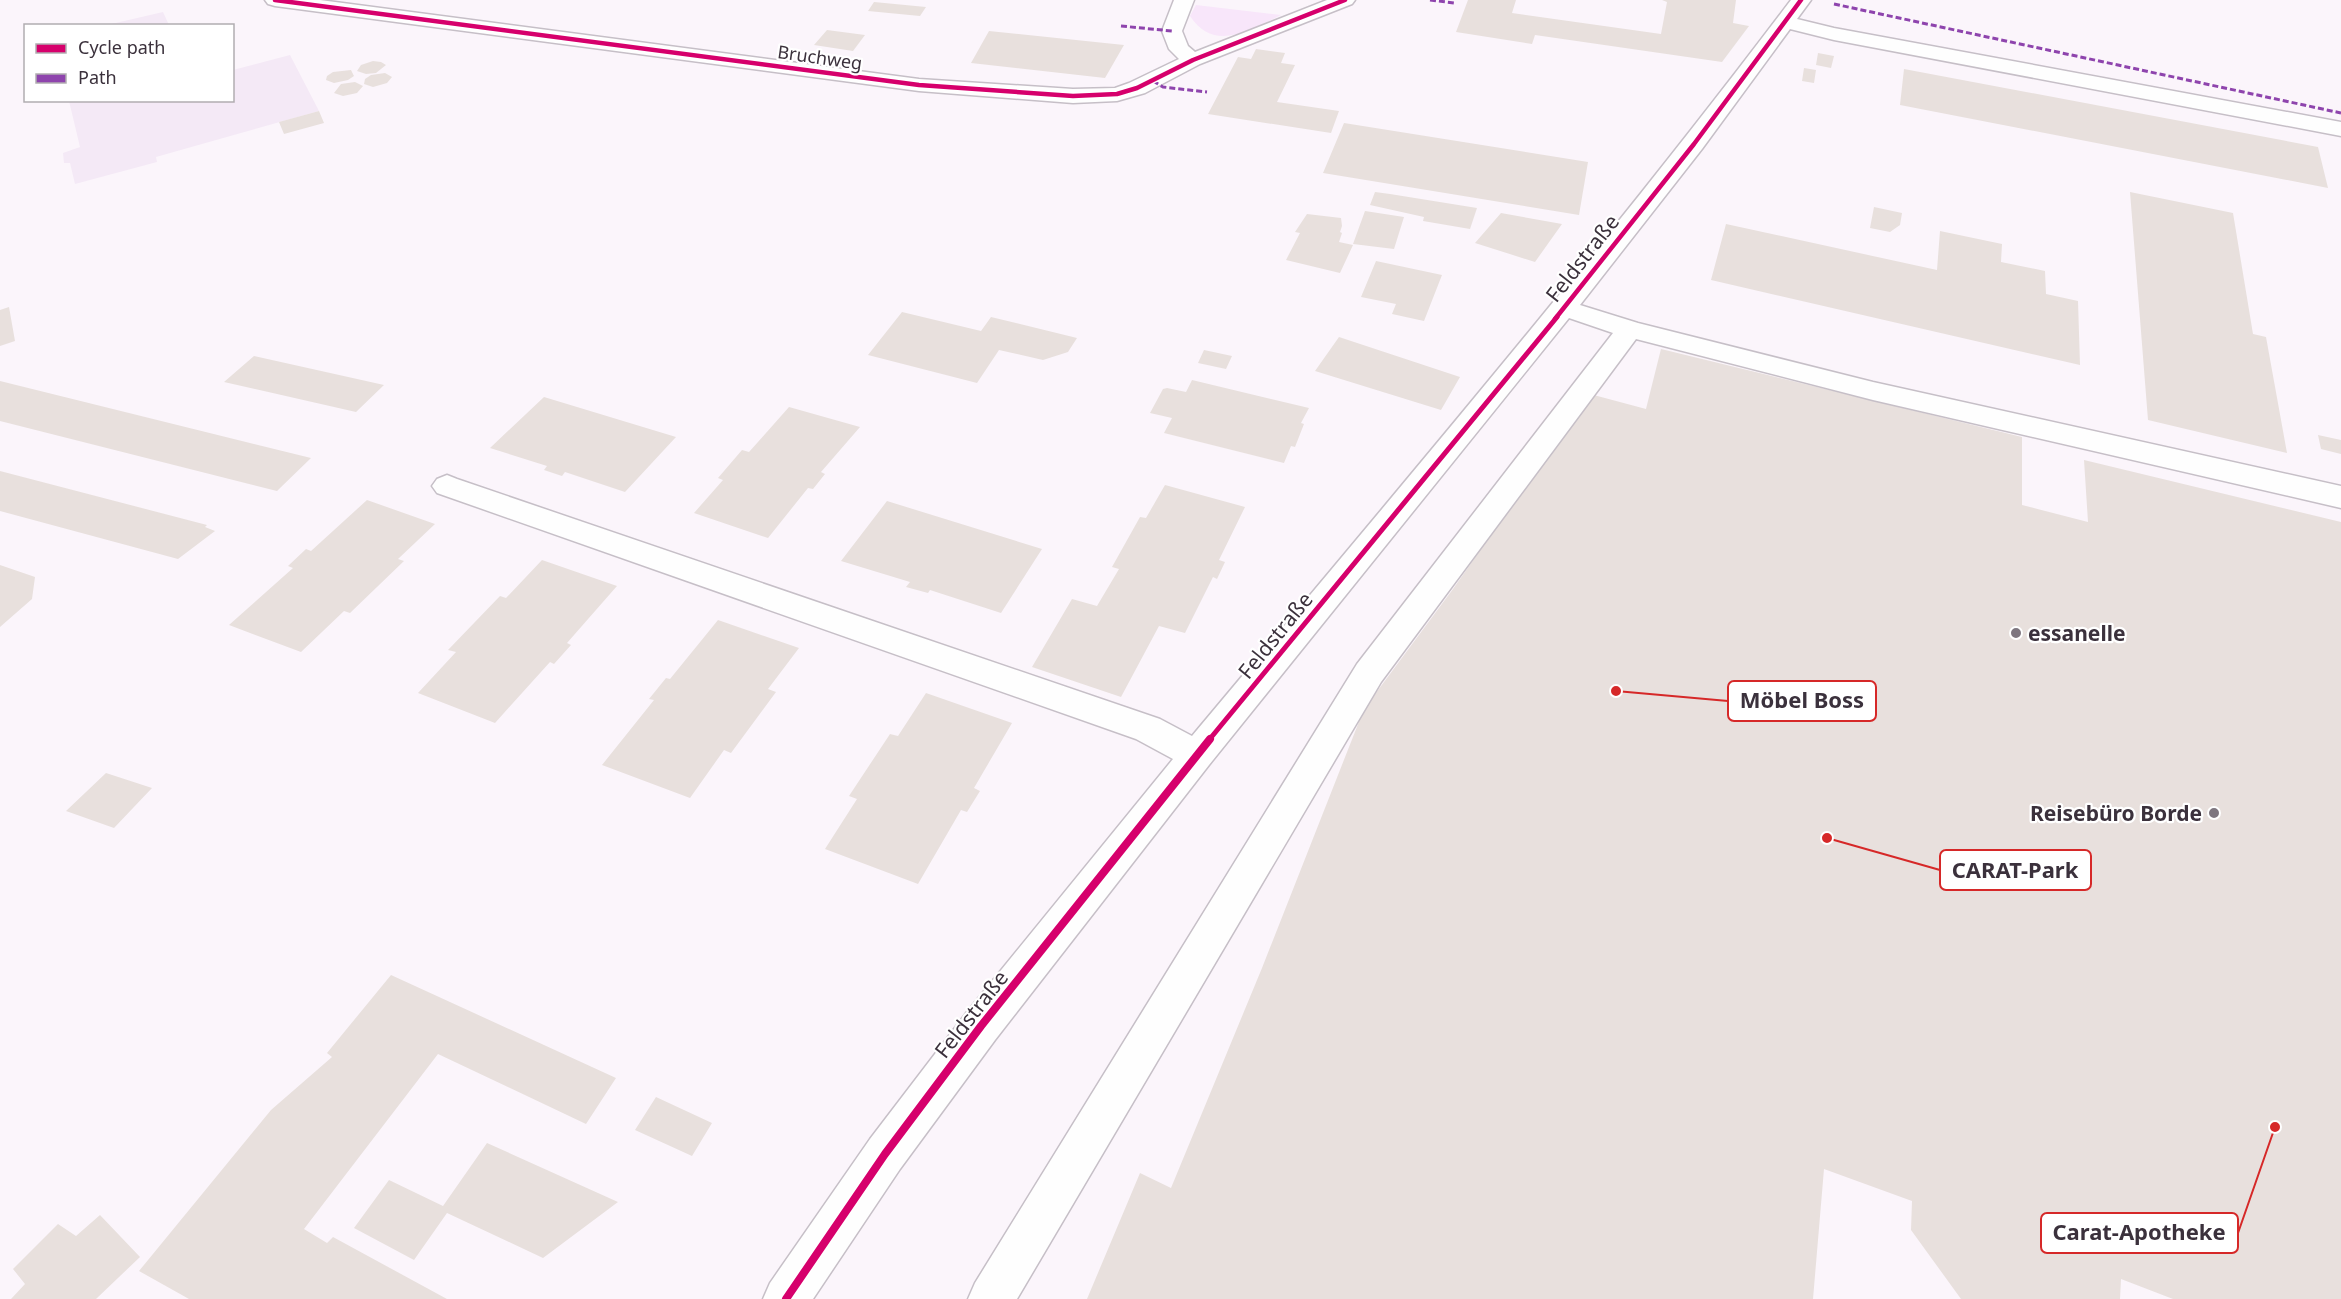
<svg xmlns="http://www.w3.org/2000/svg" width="2341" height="1299" font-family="'Noto Sans',sans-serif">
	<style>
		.industrial { fill: #f4e9f6 }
		.green { fill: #f8e6fa }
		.building { fill: #e8e0dd }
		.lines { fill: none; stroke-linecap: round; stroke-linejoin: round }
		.minor-casing { stroke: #c6bfc7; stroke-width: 3 }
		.minor { fill: #fefefe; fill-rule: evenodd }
		.quiet { stroke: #8e44ad; stroke-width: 3; stroke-dasharray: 6 3; stroke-linecap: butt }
		.cycleway-far2-casing { stroke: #fff; stroke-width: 7 }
		.cycleway-far1-casing { stroke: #fff; stroke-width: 9 }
		.cycleway-casing { stroke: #fff; stroke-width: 11 }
		.cycleway-far2 { stroke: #d6006c; stroke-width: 4.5 }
		.cycleway-far1 { stroke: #d6006c; stroke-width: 5 }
		.cycleway { stroke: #d6006c; stroke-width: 8 }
		.poi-dot { fill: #7e767f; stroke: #fff; stroke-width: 2 }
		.labels { text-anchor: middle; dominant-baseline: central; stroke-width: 4.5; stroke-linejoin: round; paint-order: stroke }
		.far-street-label { font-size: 18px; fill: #3b313c; stroke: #fff }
		.street-label { font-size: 21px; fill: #3b313c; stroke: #fff }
		.poi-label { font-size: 21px; font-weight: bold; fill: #3b313c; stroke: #fff; text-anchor: start }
		.leader { fill: none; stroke: #d62828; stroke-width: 2 }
		.callout-dot { fill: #d62828; stroke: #fff; stroke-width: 2 }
		.callout { fill: #fff; stroke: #d62828; stroke-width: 2 }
		.callout-label { font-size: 22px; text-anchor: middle; font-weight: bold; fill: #3b313c }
	</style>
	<rect width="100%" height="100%" fill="#fbf5fb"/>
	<!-- industrial -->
	<path class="industrial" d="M163 12 169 25H107Z
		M290 55 319 111 156 157 157 162 75 184 70 163H64L63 153 80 147 69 101 232 100 233 70Z"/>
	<!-- green -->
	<path class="green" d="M1196 5 1281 15C1250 30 1214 53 1190 16Z"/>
	<!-- building -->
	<path class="building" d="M1468 0H1516L1512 13 1661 34 1667 2 1662 0H1736L1733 23 1749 26 1722 62 1535 35 1532 44 1456 32Z
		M874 2 926 7 920 16 868 11Z
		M827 30 865 35 853 51 814 45Z
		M989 31 1124 45 1105 78 971 63Z
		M1256 49 1285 53 1281 63 1295 65 1277 102 1339 111 1331 133 1208 114 1238 57 1251 59Z
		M1818 53 1834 56 1831 68 1816 65Z
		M373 61 381 62 386 65 376 73 366 74 357 71 361 65Z
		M1804 68 1816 70 1814 83 1802 81Z
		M1904 69 2318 147 2328 188 1900 105Z
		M351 70 354 76 348 80 334 83 326 80 327 76 333 72Z
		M385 73 392 77 387 83 373 87 364 84 365 79 371 75Z
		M355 82 363 86 357 93 343 96 334 93 341 84Z
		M319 111 324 123 284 134 279 122Z
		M1344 123 1588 162 1579 215 1323 173Z
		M1375 192 1390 194 1477 208 1470 229 1423 221 1424 217 1370 205Z
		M2130 192 2233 213 2253 334 2266 337 2287 453 2148 420Z
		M1874 207 1902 213 1900 225 1890 232 1870 228Z
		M1365 211 1404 217 1394 249 1353 244Z
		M1501 213 1562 224 1535 262 1475 243Z
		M1307 214 1341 218 1342 226 1340 232 1342 233 1339 242 1353 245 1340 273 1286 260 1300 233 1295 232Z
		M1726 224 1937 270 1940 231 2002 244 2001 262 2045 271 2046 294 2078 301 2080 365 1711 280Z
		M1376 261 1442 275 1424 321 1392 314 1396 304 1361 297Z
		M9 307 15 341 0 346V310Z
		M902 312 981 331 991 317 1077 338 1068 352 1043 360 999 350 977 383 868 355Z
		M1339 337 1460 377 1441 410 1315 371Z
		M1661 349 2022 437V505L2088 522 2084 460 2341 522V1299H2173L2121 1279 2120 1299H1961L1911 1230 1912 1201 1824 1169 1813 1299H1087L1140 1173 1171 1188 1262 968 1364 709 1453 589 1590 394 1646 409Z
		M1204 350 1232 356 1226 369 1198 363Z
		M254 356 384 385 356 412 224 382Z
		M1192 380 1309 408 1301 423 1304 424 1295 447 1291 446 1284 463 1164 433 1172 418 1150 413 1163 389 1167 388 1186 392Z
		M0 381 311 458 277 491 0 421Z
		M544 397 676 437 625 492 565 472 562 476 544 470 547 466 490 448Z
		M789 407 860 427 821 472 825 474 813 489 808 488 768 538 694 513 723 480 718 478 742 450 749 452Z
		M2318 435 2341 440V454L2321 449Z
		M0 471 207 525 205 527 215 531 178 559 0 511Z
		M1165 485 1245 507 1219 560 1225 562 1217 579 1213 577 1185 633 1159 626 1121 697 1032 667 1072 599 1097 606 1119 569 1112 567 1140 517 1146 518Z
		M367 500 435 524 398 559 404 561 350 613 344 611 301 652 229 625 293 568 288 566 306 549 311 551Z
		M887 501 1042 549 1001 613 930 590 928 593 906 587 910 582 841 561Z
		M542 560 617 586 567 643 571 645 554 664 550 662 495 723 418 693 456 652 448 650 500 596 506 598Z
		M0 565 35 577 32 599 0 627Z
		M718 620 799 648 768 689 776 692 731 753 724 750 690 798 602 765 654 700 649 699 666 678 670 679Z
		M926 693 1012 723 974 788 980 791 967 812 961 810 918 884 825 849 857 799 849 796 890 734 898 736Z
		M106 773 152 788 114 828 66 811Z
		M391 975 616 1078 586 1124 438 1054 304 1229 327 1243 333 1237 447 1299H189L139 1271 271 1110 332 1057 327 1053Z
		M656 1097 712 1123 692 1156 635 1130Z
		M487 1143 618 1202 543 1258 447 1213 414 1260 354 1228 389 1180 443 1206Z
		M100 1215 140 1257 96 1299H11L25 1284 13 1269 58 1224 76 1236Z"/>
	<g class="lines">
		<defs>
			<path id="minor" d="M265 0H320L919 79 1073 89 1115 88 1129 83 1179 59 1169 49 1162 31 1174 0H1194L1182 31 1188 46 1195 52 1327 0H1355L1352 4 1200 64 1145 93 1117 101 1073 103 919 91 275 6 268 4Z
				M1791 0H1811L1797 19 1834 28 2341 122V136L1834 40 1790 29 1702 149 1580 305 1638 323 1873 382 2341 486V508L1873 400 1636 339 1381 682 1017 1299H968L975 1283 1357 664 1613 333 1569 318 1209 765 995 1040 900 1169 813 1299H763L770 1283 870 1139 967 1012 1173 759 1136 739 437 493 432 486 437 479 447 475 457 479 1160 719 1192 736C1395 493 1600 253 1791 0Z"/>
		</defs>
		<!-- minor casing -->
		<use href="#minor" class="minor-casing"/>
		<!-- minor -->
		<use href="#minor" class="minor"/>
		<!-- quiet -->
		<path class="quiet" d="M1430 0 1454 3
			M1834 4 2341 113
			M1121 26 1172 31
			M1153 81 1163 87 1207 92"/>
		<defs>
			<path id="cycleway-far2" d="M275 0 919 85 1073 96 1117 94 1137 88 1193 60 1345 0
				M1555 319 1694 144 1801 0"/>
			<path id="cycleway-far1" d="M1209 740 1557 317"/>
			<path id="cycleway" d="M786 1299 885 1154 981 1026 1210 739"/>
		</defs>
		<!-- cycleway-far2 casing -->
		<use href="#cycleway-far2" class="cycleway-far2-casing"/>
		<!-- cycleway-far1 casing -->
		<use href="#cycleway-far1" class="cycleway-far1-casing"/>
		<!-- cycleway casing -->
		<use href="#cycleway" class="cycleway-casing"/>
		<!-- cycleway-far2 -->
		<use href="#cycleway-far2" class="cycleway-far2"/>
		<!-- cycleway-far1 -->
		<use href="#cycleway-far1" class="cycleway-far1"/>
		<!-- cycleway -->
		<use href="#cycleway" class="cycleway"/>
	</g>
	<!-- markers -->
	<g class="poi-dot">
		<circle cx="2016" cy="633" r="6"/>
		<circle cx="2214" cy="813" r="6"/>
	</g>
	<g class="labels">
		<!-- far-street labels -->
		<g class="far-street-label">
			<text transform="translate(820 57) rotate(8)">Bruchweg</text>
		</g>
		<!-- street labels -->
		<g class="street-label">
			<text transform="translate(1582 258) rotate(-52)">Feldstraße</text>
			<text transform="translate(1275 635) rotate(-51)">Feldstraße</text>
			<text transform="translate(971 1014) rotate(-52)">Feldstraße</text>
		</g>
		<!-- poi labels -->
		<g class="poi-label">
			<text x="2028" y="633">essanelle</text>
			<text x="2202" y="813" text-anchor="end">Reisebüro Borde</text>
		</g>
	</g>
	<!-- callouts -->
	<path class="leader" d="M1616 691L1728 701M1827 838L1940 870M2275 1127L2238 1233"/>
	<g class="callout-dot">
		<circle cx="1616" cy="691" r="6"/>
		<circle cx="1827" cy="838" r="6"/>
		<circle cx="2275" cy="1127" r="6"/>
	</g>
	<g class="callout">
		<rect x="1728" y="681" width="148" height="40" rx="6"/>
		<rect x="1940" y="850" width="151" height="40" rx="6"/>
		<rect x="2041" y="1213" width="197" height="40" rx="6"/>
	</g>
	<g class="callout-label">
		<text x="1802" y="708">Möbel Boss</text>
		<text x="2015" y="878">CARAT-Park</text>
		<text x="2139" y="1240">Carat-Apotheke</text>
	</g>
	<!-- legend -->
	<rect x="24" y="24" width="210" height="78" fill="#ffffff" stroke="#b1adb1" stroke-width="1.5"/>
	<rect x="36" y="44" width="30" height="9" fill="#d6006c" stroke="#b1adb1" stroke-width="1.5"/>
	<text x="78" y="54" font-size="18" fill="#3b313c">Cycle path</text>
	<rect x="36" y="74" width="30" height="9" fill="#8e44ad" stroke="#b1adb1" stroke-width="1.5"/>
	<text x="78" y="84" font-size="18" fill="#3b313c">Path</text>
</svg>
